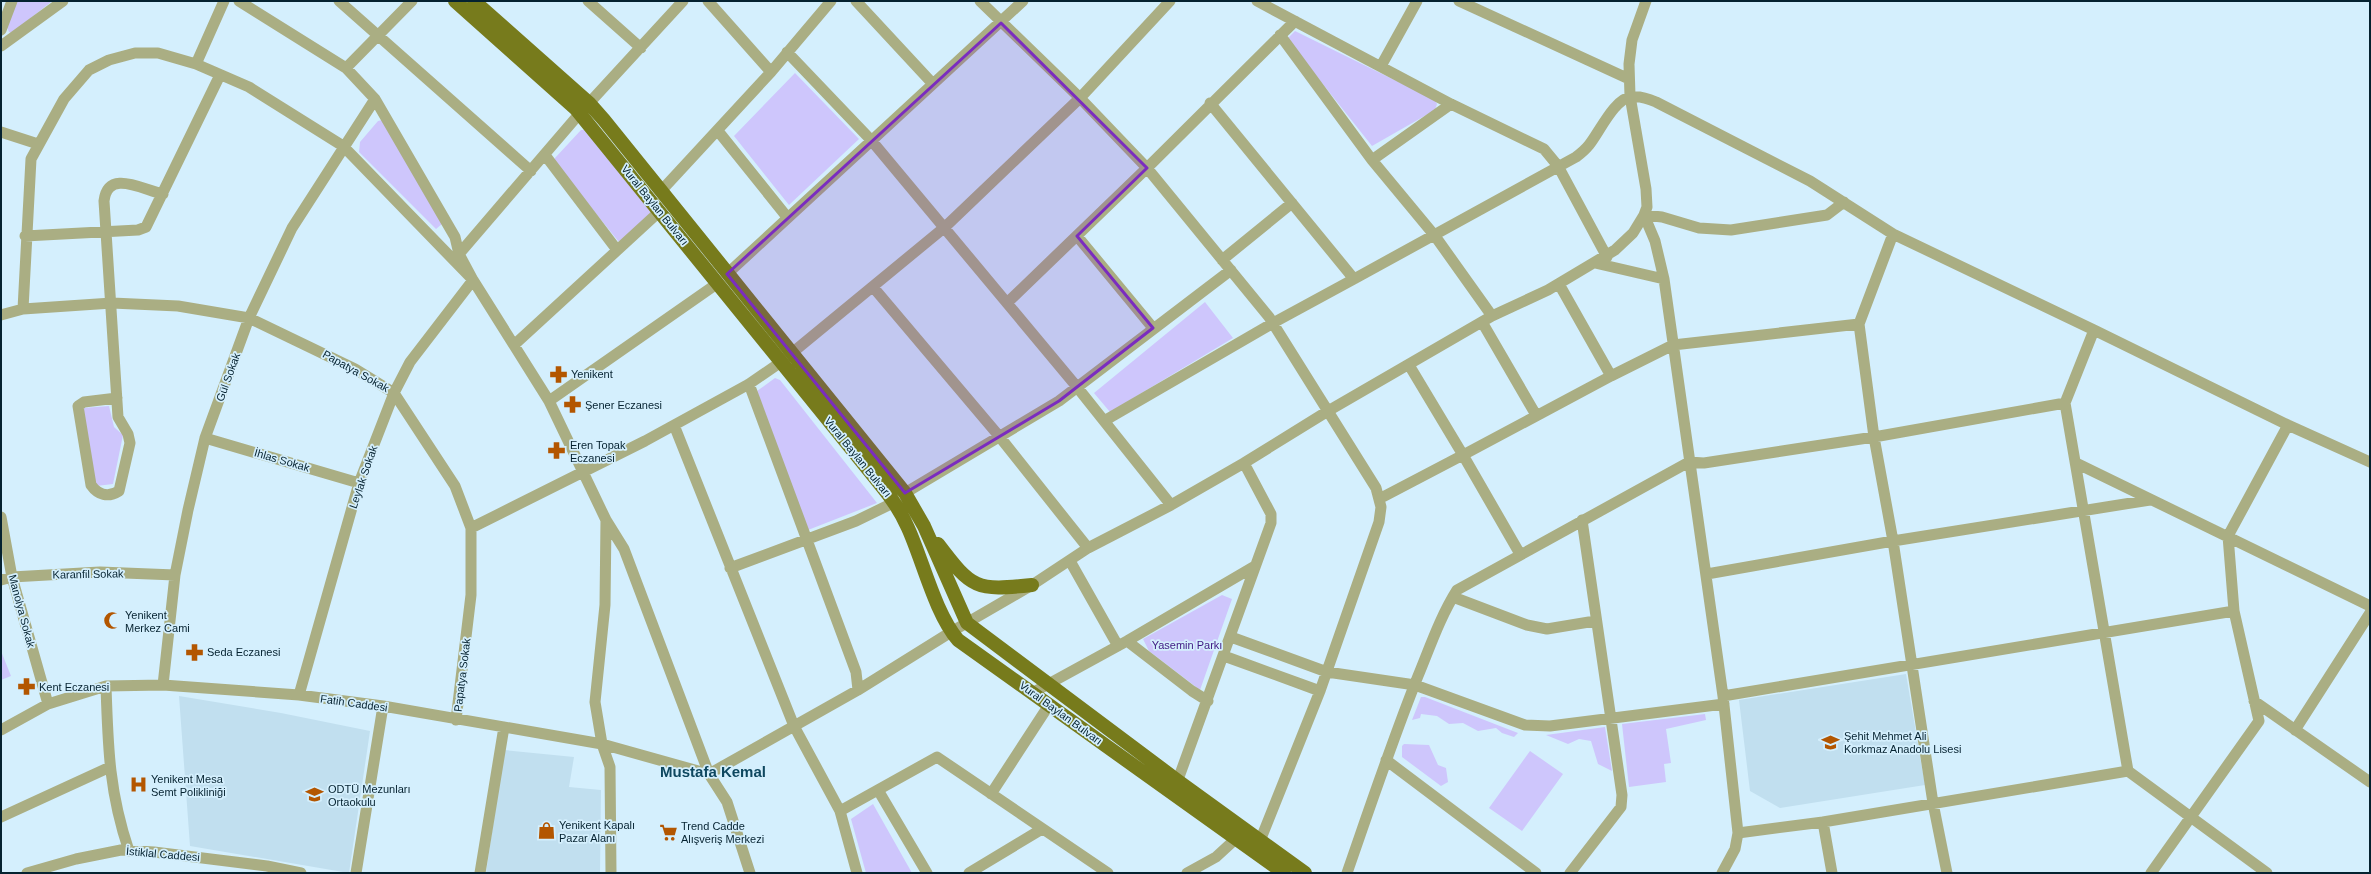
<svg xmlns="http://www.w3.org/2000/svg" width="2371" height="874" font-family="Arial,sans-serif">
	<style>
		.built { fill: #c1dfef }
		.green { fill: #cec6fc }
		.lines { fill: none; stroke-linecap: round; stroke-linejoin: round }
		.minor { stroke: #aaae83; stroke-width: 11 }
		.major { stroke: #777b1c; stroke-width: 14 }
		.marked { fill: #7b2cbf; fill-opacity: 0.2; stroke: #7b2cbf; stroke-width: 3; stroke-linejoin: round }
		.labels { text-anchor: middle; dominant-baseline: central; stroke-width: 3.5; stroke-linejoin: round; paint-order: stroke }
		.street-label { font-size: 11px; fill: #052230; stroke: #d4effd }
		.poi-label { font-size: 11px; fill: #052230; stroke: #d4effd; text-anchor: start }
		.park-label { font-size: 11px; fill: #3f1883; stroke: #d4effd }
		.district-label { font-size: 15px; font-weight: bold; fill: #0e475f; stroke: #d4effd }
	</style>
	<rect width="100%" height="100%" fill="#d4effd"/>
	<!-- built -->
	<path class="built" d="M1906 674 1925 785 1780 808 1750 791 1739 700Z
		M179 696 281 713 370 731 349 873 190 846Z
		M504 750 574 757 569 787 601 790 600 873H486Z"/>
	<!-- green -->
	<path class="green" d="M17 1H50L51 2 12 33 9 32 7 27Z
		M1295 31 1435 100 1437 104 1435 110 1372 146 1287 39Z
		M795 73 859 139 789 205 734 136Z
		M382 120 442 224 436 229 359 152 360 142 378 121Z
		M581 130H584L652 213 619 242 554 162 555 158Z
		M1205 302 1233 338 1110 412 1094 393Z
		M775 378 780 380 877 503 808 530 757 391Z
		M109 406 114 427 123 435 113 484 96 486 83 408Z
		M1222 595 1232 599 1200 690 1149 651 1143 639Z
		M1 651 11 676 1 680Z
		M1421 697H1425L1518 733 1514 737 1502 733 1496 728 1478 731 1463 723 1449 724 1437 716 1421 714 1420 718 1412 720Z
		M1705 714 1706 720 1666 729 1671 763 1664 764 1666 782 1629 787 1622 724Z
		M1605 727 1612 771 1598 764 1591 741 1579 739 1568 744 1546 735Z
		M1404 744 1429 745 1438 765 1446 768 1448 782 1441 786 1402 757V746Z
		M1530 751 1563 774 1522 831 1489 808Z
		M873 804 912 873H866L851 819Z"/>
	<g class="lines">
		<!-- minor -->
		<path class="minor" d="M239 1 346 68 375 99 455 237 459 254 473 280 410 362 394 393 359 483 299 695
			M339 1 531 171
			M588 1 641 48
			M708 1 771 72
			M856 1 933 84
			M980 1 1080 98 1147 168 1269 317 1376 488 1381 507 1379 522 1320 691 1258 846
			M1257 1 1451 104 1544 149 1558 166 1607 257
			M1459 1 1629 79
			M1 30 12 1
			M1280 35 1372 160 1435 236 1492 316
			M1 46 63 1
			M787 52 871 140 1077 387 1171 505
			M196 64 224 1
			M1381 66 1417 1
			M346 68 412 1
			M718 131 787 217
			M1 132 38 144
			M545 155 617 250
			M1372 160 1451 104
			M661 191 771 72 831 1
			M1893 234 1859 324 1874 437 1893 541 1933 803 1947 873
			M25 236 138 230 146 227 220 75
			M1077 236 1153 328
			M459 254 580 113 683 1
			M1222 260 1292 203
			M1595 263 1664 279
			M727 274 1023 1
			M1354 279 1576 157C1580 154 1585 150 1589 145 1599 133 1615 97 1632 97 1640 96 1649 99 1656 102L1810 181 1893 234 2094 330 2288 425 2370 462
			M1559 284 1611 376
			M873 287 999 436 1088 548
			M1007 303 1147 168 1295 21
			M23 309 31 159 64 99 89 70 109 60 135 53H158L196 64 249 87 343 146 473 280 549 401 606 520 605 605 595 702 602 744 610 767 611 873
			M1 315 23 309 112 303 178 306 249 318 355 369 394 393 455 486 471 528V595L456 720
			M1482 322 1536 415
			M2094 330 2065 403 2128 771
			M514 345 660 211
			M749 384 856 672 858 690
			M117 398 84 402 78 406 91 485C98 495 108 498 119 491L130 443 128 434 118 417 104 201C108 169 141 189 163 194
			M549 401 718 283
			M1104 421 1273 323 1354 279 1210 103
			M674 425 794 726 840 811 857 873
			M205 438 359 483
			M2076 463 2370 606
			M905 493 1059 401 1231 270
			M1379 499 1463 455 1409 365
			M1 517 12 577 48 704
			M606 520 624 549 709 774 727 802 750 873
			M471 528 645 441 749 384 781 362 945 227 1080 98 1170 1
			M1520 554 1463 455 1611 376 1673 345 1859 324
			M1070 561 1118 646
			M730 568 856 521 895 502
			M1707 574 1893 541 2150 500
			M1 580 12 577 100 572 175 575
			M1453 597 1527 625 1547 629 1595 621
			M1231 637 1327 672 1415 685 1525 725 1550 726 1724 704
			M1127 641 1192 691 1208 701
			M1224 656 1320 691
			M163 685 175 575 188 510 205 438 249 318 292 228 375 99
			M106 686C108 747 109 792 129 851
			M1032 693 1127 641 1255 566
			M1723 696 2234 611
			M2254 701 2370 782
			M1 730 48 704 106 686 163 685 299 695 383 706 602 744 709 774 858 690 951 632 1032 585 1088 548 1171 505 1244 463 1328 411 1492 316 1548 290 1615 250 1633 233 1644 215 1647 207 1646 189 1630 96 1629 64 1632 40 1646 1
			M2295 730 2370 613
			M1386 760 1536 873
			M1175 788 1271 523V514L1244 463
			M878 790 927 873
			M991 794 1049 705
			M840 811 937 757 1108 873
			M1 817 110 767
			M1823 822 1832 873
			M1738 833 1823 822 2128 771 2267 873
			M27 873 76 859 121 850 154 852 267 866 301 873
			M356 873 383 706
			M480 873 504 727
			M969 873 1042 829
			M1187 873 1216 857 1241 834
			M1347 873C1370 807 1392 741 1418 676 1430 647 1440 617 1457 590L1689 462 1704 463 1874 437 2065 403
			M1570 873 1621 807 1622 795 1582 520
			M1722 873 1735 849 1738 833 1723 696 1664 279 1655 241 1644 215 1662 217 1699 228 1731 230 1827 215 1844 202
			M2151 873 2259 721 2234 611 2228 536 2288 425"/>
		<!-- major -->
		<path class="major" d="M455 1 576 109 880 484C891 497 901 512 908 528 923 561 935 613 958 640L1284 873
			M474 1 589 103 604 120 905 493 924 526 967 623 1178 781 1305 873
			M938 544C972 589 976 591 1032 585"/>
	</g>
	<!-- marked area -->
	<path class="marked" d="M1001 23 1147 168 1077 236 1153 328 1059 401 905 493 727 274Z"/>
	<!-- icons -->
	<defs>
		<symbol id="pharmacy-bare" viewBox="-9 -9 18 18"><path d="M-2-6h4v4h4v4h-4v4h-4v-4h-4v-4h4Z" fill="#b35600" stroke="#d4effd" stroke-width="2.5" paint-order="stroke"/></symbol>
		<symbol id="mosque-bare" viewBox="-9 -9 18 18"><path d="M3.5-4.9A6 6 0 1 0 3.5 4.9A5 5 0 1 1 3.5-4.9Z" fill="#b35600" stroke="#d4effd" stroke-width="2.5" paint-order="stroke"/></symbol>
		<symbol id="school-bare" viewBox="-9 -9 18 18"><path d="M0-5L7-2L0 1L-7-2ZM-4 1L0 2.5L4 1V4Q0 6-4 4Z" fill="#b35600" stroke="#d4effd" stroke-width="2.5" paint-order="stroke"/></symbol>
		<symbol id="hospital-bare" viewBox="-9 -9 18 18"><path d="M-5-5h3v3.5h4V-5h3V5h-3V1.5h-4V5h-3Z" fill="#b35600" stroke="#d4effd" stroke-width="2.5" paint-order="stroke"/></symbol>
		<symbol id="shop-bare" viewBox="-9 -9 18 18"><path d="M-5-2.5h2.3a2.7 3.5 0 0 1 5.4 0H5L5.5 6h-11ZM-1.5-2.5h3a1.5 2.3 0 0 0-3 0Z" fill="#b35600" stroke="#d4effd" stroke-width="2.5" paint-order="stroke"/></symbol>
		<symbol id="supermarket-bare" viewBox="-9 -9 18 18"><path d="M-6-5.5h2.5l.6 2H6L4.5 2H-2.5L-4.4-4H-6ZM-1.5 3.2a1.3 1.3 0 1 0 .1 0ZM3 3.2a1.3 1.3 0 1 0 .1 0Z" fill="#b35600" stroke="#d4effd" stroke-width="2.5" paint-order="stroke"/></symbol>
	</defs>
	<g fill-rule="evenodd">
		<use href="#pharmacy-bare" x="546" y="362" width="25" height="25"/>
		<use href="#pharmacy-bare" x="560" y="392" width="25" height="25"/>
		<use href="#pharmacy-bare" x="544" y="438" width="25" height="25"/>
		<use href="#mosque-bare" x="100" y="608" width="25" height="25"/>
		<use href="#pharmacy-bare" x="182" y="640" width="25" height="25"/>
		<use href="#pharmacy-bare" x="14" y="674" width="25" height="25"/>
		<use href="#school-bare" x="1818" y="730" width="25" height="25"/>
		<use href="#hospital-bare" x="126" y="772" width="25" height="25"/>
		<use href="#school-bare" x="302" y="782" width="25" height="25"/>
		<use href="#shop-bare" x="534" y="818" width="25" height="25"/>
		<use href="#supermarket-bare" x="656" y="820" width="25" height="25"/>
	</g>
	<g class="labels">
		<!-- street labels -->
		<g class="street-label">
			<text transform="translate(655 205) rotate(51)">Vural Baylan Bulvarı</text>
			<text transform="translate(356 371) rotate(29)">Papatya Sokak</text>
			<text transform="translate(228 377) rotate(-70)">Gül Sokak</text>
			<text transform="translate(858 457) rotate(51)">Vural Baylan Bulvarı</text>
			<text transform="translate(282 460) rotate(16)">İhlas Sokak</text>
			<text transform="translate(363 477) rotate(-71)">Leylak Sokak</text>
			<text transform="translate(88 574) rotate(-1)">Karanfil Sokak</text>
			<text transform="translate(22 611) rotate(75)">Manolya Sokak</text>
			<text transform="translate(462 675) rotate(-83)">Papatya Sokak</text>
			<text transform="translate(354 703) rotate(8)">Fatih Caddesi</text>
			<text transform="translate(1061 713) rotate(36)">Vural Baylan Bulvarı</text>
			<text transform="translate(163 854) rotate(5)">İstiklal Caddesi</text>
		</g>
		<!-- poi labels -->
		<g class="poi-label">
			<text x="571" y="374">Yenikent</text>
			<text x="585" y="405">Şener Eczanesi</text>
			<text x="570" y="445">Eren Topak<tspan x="570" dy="13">Eczanesi</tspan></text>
			<text x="125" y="615">Yenikent<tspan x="125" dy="13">Merkez Cami</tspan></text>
			<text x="207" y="652">Seda Eczanesi</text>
			<text x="39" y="687">Kent Eczanesi</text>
			<text x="1844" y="736">Şehit Mehmet Ali<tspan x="1844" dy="13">Korkmaz Anadolu Lisesi</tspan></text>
			<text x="151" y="779">Yenikent Mesa<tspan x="151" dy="13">Semt Polikliniği</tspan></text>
			<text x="328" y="789">ODTÜ Mezunları<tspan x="328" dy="13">Ortaokulu</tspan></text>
			<text x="559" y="825">Yenikent Kapalı<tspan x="559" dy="13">Pazar Alanı</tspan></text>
			<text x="681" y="826">Trend Cadde<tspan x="681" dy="13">Alışveriş Merkezi</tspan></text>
		</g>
		<!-- park labels -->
		<g class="park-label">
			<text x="1187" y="645">Yasemin Parkı</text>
		</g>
		<!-- district labels -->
		<g class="district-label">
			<text x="713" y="771">Mustafa Kemal</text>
		</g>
	</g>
	<!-- border -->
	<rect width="2371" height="874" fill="none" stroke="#052230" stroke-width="4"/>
</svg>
